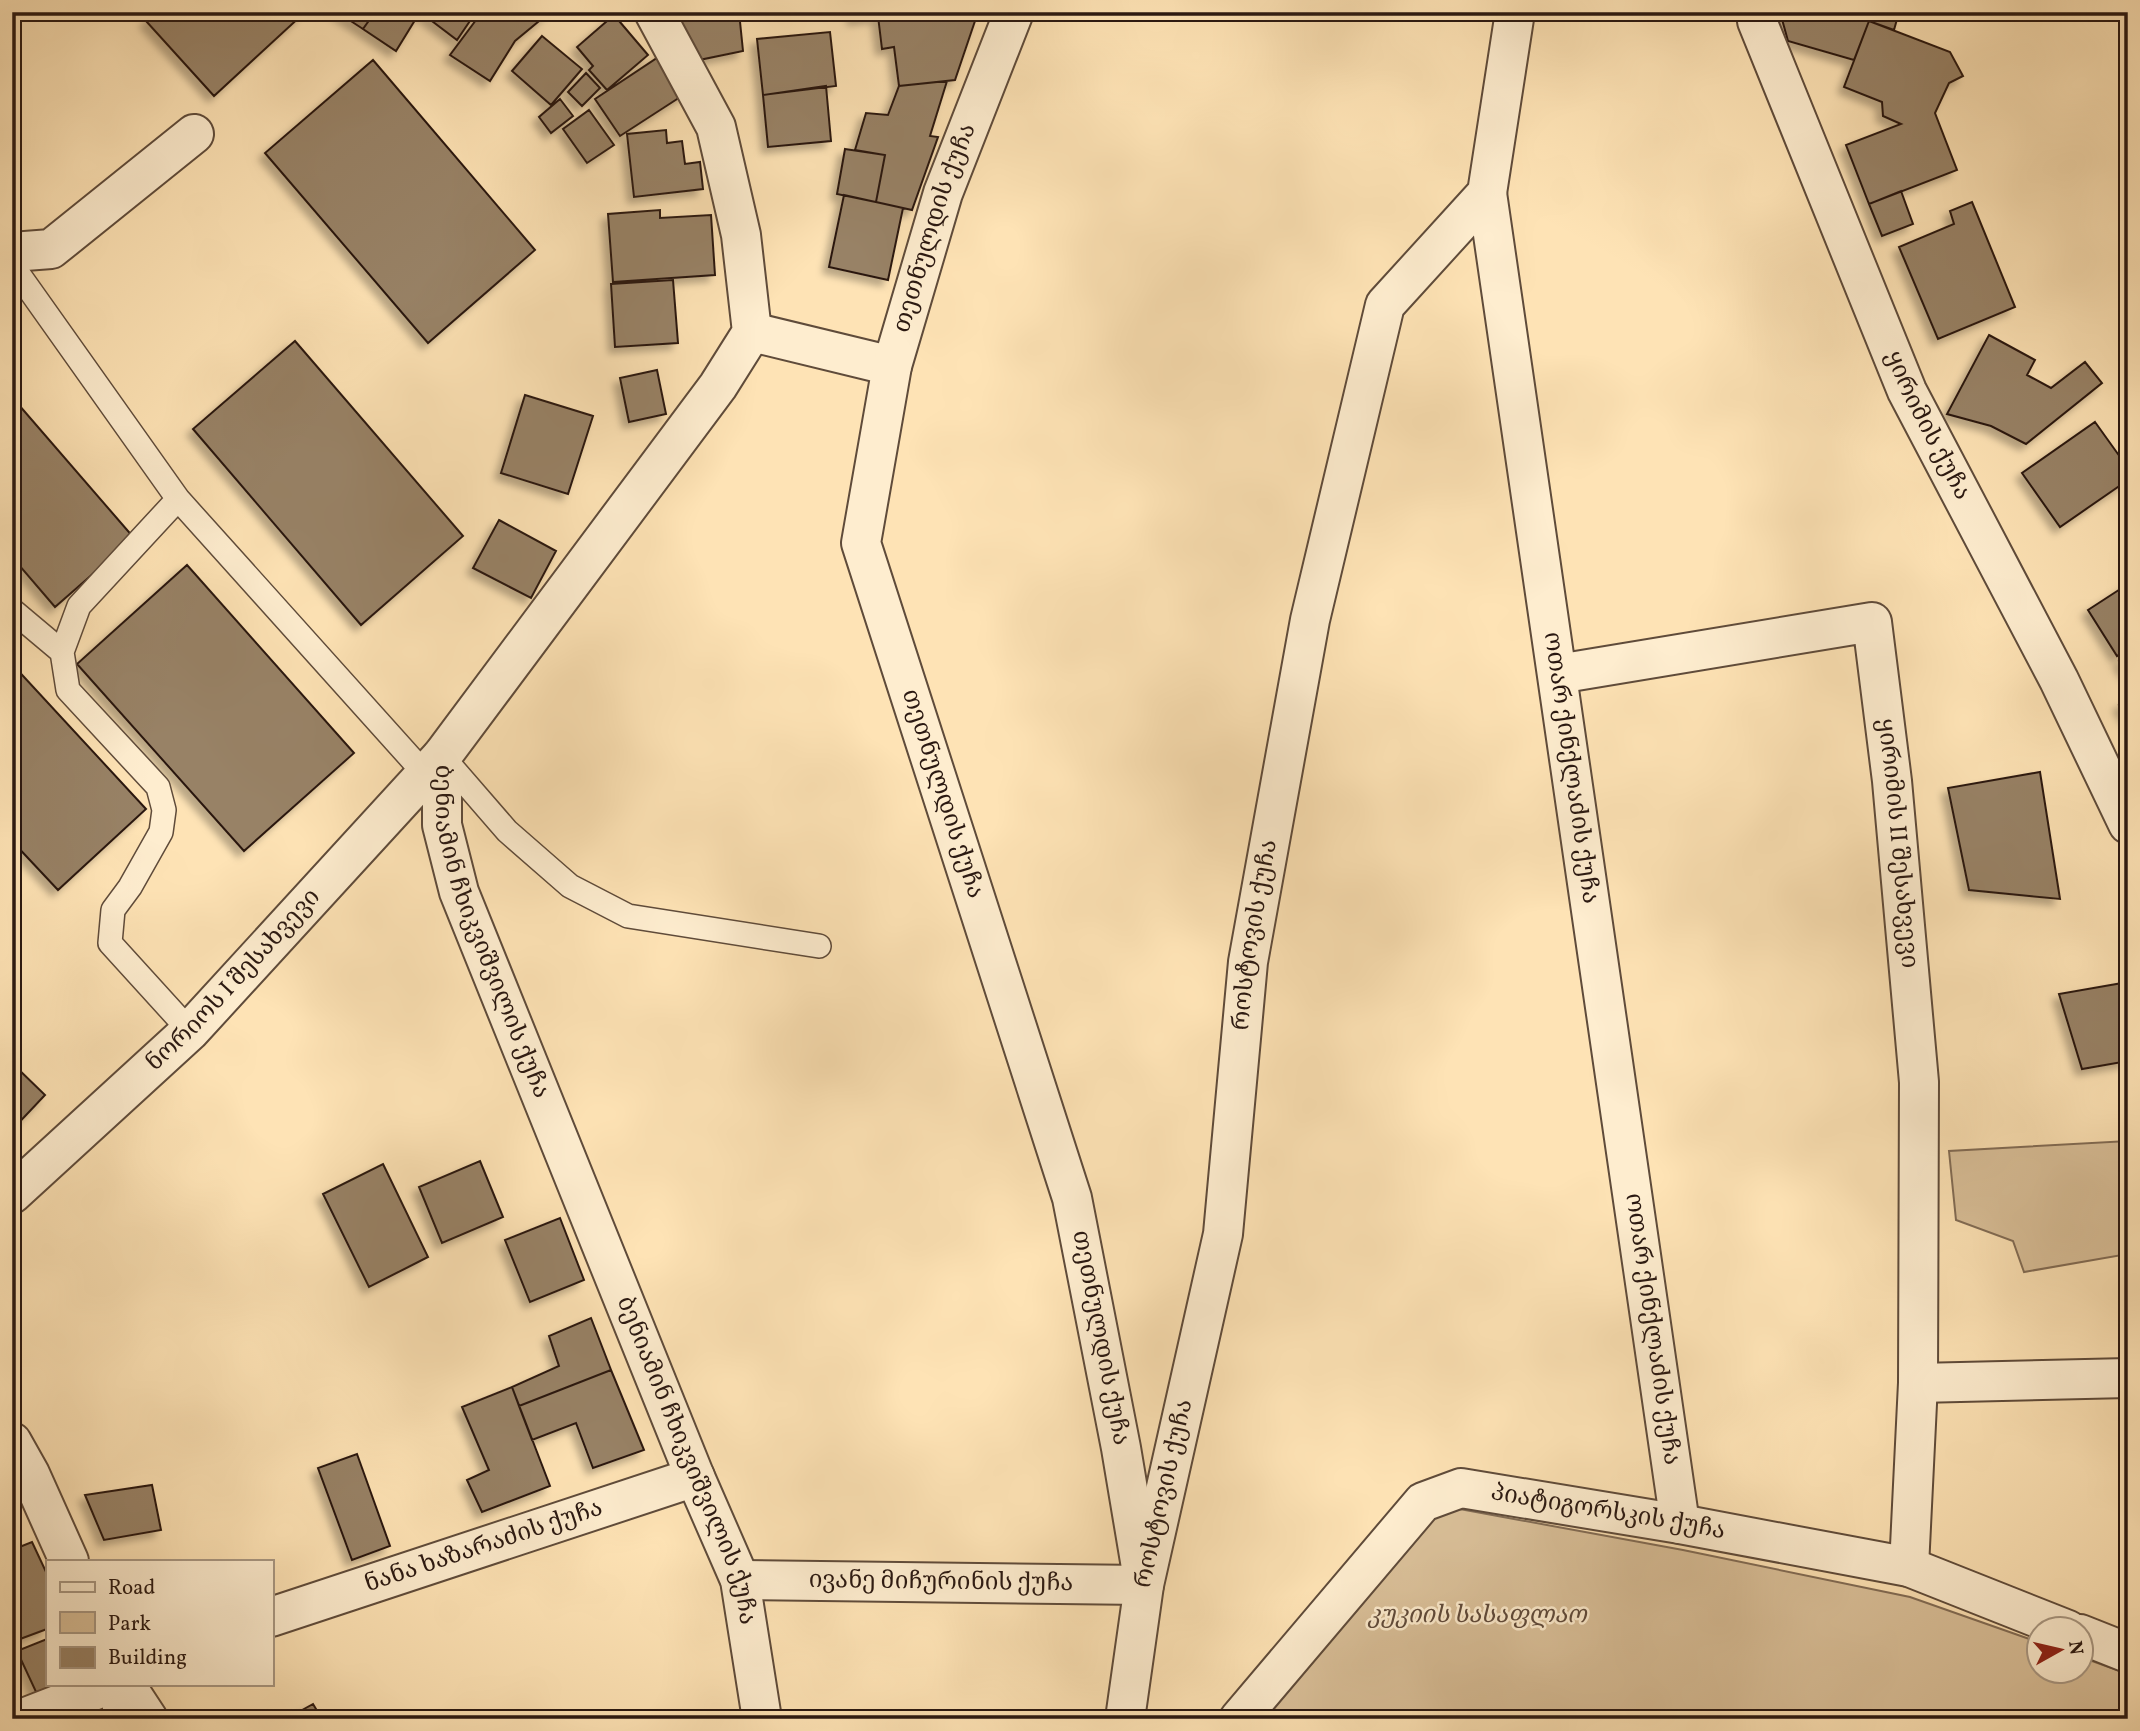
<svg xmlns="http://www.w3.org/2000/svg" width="2140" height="1731" font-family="Vollkorn,'Noto Serif Georgian',serif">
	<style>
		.green { fill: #dac099; stroke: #826c55; stroke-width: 2 }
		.building { fill: #988266; stroke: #2a1811; stroke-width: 2; filter: url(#shadow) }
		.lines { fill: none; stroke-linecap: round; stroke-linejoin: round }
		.service-casing { stroke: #5f4b3a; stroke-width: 26 }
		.minor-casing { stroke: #5f4b3a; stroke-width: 42 }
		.tertiary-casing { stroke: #5f4b3a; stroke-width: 42 }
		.service { stroke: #feedcf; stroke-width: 23 }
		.minor { stroke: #feedcf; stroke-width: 38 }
		.tertiary { stroke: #feedcf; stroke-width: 38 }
		.labels { text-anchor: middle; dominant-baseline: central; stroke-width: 5; stroke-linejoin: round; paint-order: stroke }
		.street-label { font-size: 24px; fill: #2a1811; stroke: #feedcf }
		.park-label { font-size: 24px; font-style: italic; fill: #5f4a3a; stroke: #feedcf }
	</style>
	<defs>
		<filter id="shadow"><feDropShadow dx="-6" dy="6" stdDeviation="3.5" flood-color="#0004"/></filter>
	</defs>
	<rect width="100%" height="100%" fill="#fee3b5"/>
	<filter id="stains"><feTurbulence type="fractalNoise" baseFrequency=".00286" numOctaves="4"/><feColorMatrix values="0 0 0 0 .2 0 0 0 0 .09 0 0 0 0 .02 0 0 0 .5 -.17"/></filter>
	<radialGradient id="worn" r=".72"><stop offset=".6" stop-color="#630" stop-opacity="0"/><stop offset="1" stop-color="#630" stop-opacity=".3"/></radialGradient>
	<!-- green -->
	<path class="green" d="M2128 1141V1254L2024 1272 2013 1241 1956 1220 1949 1151Z
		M1438 1505 1683 1550 1910 1597 2038 1642V1672H2080L2081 1657 2128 1674V1719H1254Z"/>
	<!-- building -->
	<path class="building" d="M155 12H301L303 14 214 96 146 21Z
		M337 12H375L363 29Z
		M375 12H420L396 51 363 29Z
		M420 12H476L457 40Z
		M482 12H550L515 41 490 81 450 55Z
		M679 12H739L743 51 699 60 675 17Z
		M853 12H974L976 18 955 80 899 86 894 47 882 49 878 16 854 19Z
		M1780 12H1899L1894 30 1869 21 1854 60 1788 41Z
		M614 15 648 55 607 90 589 70 593 66 577 47Z
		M1869 21 1950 52 1963 76 1949 83 1935 113 1957 170 1869 204 1846 145 1901 124 1883 116 1882 102 1844 87Z
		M830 32 836 86 763 95 757 39Z
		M542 36 582 69 551 105 512 71Z
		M666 52 691 90 620 136 595 99Z
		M373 60 535 250 428 343 265 153Z
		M586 73 600 88 582 106 568 92Z
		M947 81 930 136 938 137 912 210 876 202 885 155 855 150 866 113 888 115 899 86Z
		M826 86 831 141 768 147 763 95Z
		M560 99 573 116 551 133 539 117Z
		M589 110 614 145 587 163 563 129Z
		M666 130 667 143 682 141 685 164 700 162 703 189 634 197 627 134Z
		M845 149 885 155 876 202 837 194Z
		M1901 191 1913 224 1882 236 1869 204Z
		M844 195 903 208 888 280 829 267Z
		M1972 202 2015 307 1938 339 1899 247 1954 224 1950 211Z
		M660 210V218L711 215 715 275 613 282 608 214Z
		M673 280 678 343 615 347 611 284Z
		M1989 335 2035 360 2027 375 2051 388 2085 362 2102 383 2026 444 1991 426 1947 414Z
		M295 341 463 536 361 625 193 429Z
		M657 370 666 414 629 422 620 378Z
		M525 395 593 416 568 494 501 473Z
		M12 397 134 538 55 607 12 557Z
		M2095 422 2128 468V480L2060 527 2022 473Z
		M499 520 556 551 531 598 473 568Z
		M187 565 354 753 244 851 77 664Z
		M2128 584V649L2117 656 2088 610Z
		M2128 655V675L2119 661Z
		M12 664 146 809 58 890 12 841Z
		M2128 700V719L2119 705Z
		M2040 772 2060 899 1969 890 1948 788Z
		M2128 982V1061L2082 1069 2059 994Z
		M12 1063 45 1095 12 1130Z
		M480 1161 503 1217 442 1243 419 1187Z
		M383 1164 428 1257 369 1287 323 1194Z
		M560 1218 584 1280 530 1302 505 1240Z
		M591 1318 611 1370 519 1406 512 1387 559 1366 549 1336Z
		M611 1370 644 1450 593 1468 576 1423 532 1440 519 1406Z
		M512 1387 550 1486 482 1512 467 1480 489 1470 462 1407Z
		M357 1454 390 1546 352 1560 318 1468Z
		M152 1485 161 1530 104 1540 85 1495Z
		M32 1542 47 1574V1629L12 1642V1550Z
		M47 1639V1684H61L37 1694 17 1651Z
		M313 1704 322 1719H286Z"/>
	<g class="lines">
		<defs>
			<path id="service" d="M12 265 178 499 426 775
				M178 499 79 606 62 652 68 690 158 787 164 810 161 832 130 887 113 910 110 943 190 1031
				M12 610 62 652
				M442 756 507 831 570 886 628 916 819 946"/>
			<g id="minor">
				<path id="s1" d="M1756 12 1757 21 1907 391 2059 680 2128 824"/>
				<path id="s2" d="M1487 193 1680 1524"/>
				<path d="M12 252 51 249 194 134"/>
				<path d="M752 332 892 366"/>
				<path id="s3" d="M1558 674 1872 622 1892 781 1919 1082 1918 1383 1909 1567"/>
				<path id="s4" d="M442 756V825L459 892 695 1477 740 1580 762 1719"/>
				<path id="s5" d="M12 1194 190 1031 442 756 718 386 752 332 741 235 716 127 654 12"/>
				<path d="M1918 1383 2128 1378"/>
				<path id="s6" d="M740 1580 1144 1585 1121 1448 1072 1198 861 543 892 366 943 193 1014 12"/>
				<path id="s7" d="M271 1617 695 1477"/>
				<path d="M2080 1634 2128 1653"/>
				<path d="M125 1684 148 1719"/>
				<path d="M21 1719 111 1684"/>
				<path id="s8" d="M1239 1719 1423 1502 1461 1488 1680 1524 1909 1567 2068 1630"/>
			</g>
			<g id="tertiary">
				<path d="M12 1442 30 1474 69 1561"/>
				<path d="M122 1719V1684"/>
				<path id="s9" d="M1125 1719 1144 1585 1223 1234 1248 962 1310 620 1385 305 1487 193 1515 12"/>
			</g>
		</defs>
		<!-- service casing -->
		<use href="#service" class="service-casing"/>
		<!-- minor casing -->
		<use href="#minor" class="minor-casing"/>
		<!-- tertiary casing -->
		<use href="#tertiary" class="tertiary-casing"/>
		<!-- service -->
		<use href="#service" class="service"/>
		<!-- minor -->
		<use href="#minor" class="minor"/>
		<!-- tertiary -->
		<use href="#tertiary" class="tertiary"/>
	</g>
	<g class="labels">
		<!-- street labels -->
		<g class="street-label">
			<text stroke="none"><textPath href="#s6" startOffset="1810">თეთნულდის ქუჩა</textPath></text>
			<text stroke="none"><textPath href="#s1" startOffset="448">ყირიმის ქუჩა</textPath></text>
			<text stroke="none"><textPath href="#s2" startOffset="581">ოთარ ქინქლაძის ქუჩა</textPath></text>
			<text transform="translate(942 794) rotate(72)">თეთნულდის ქუჩა</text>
			<text stroke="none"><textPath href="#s3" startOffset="541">ყირიმის II შესახვევი</textPath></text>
			<text stroke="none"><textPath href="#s4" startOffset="184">ბენიამინ ჩხიკვიშვილის ქუჩა</textPath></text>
			<text stroke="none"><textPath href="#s9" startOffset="796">როსტოვის ქუჩა</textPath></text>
			<text stroke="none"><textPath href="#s5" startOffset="308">ნორიოს I შესახვევი</textPath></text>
			<text stroke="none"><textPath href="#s2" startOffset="1148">ოთარ ქინქლაძის ქუჩა</textPath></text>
			<text transform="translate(1100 1338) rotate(79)">თეთნულდის ქუჩა</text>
			<text stroke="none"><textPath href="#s4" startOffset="751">ბენიამინ ჩხიკვიშვილის ქუჩა</textPath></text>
			<text stroke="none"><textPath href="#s9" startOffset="229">როსტოვის ქუჩა</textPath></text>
			<text stroke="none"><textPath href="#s8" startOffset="474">პიატიგორსკის ქუჩა</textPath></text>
			<text stroke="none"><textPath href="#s7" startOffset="224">ნანა ხაზარაძის ქუჩა</textPath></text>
			<text stroke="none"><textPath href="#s6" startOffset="201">ივანე მიჩურინის ქუჩა</textPath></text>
		</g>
		<!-- park labels -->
		<g class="park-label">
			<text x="1477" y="1616">კუკიის სასაფლაო</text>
		</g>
	</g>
	<!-- margin -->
	<rect width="2140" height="1731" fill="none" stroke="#fee3b5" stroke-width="42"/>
	<rect x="14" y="14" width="2112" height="1703" fill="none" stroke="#2a1811" stroke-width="3.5"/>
	<rect x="21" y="21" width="2098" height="1689" fill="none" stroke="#2a1811" stroke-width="2"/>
	<!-- legend -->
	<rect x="46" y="1560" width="228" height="126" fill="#feedcf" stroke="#a99883" stroke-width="2"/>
	<rect x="60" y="1582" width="35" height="10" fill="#feedcf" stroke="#a99883" stroke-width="2"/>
	<text x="108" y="1594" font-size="21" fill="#2a1811">Road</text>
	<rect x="60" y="1612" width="35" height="21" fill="#dac099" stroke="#a99883" stroke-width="2"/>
	<text x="108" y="1630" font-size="21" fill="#2a1811">Park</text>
	<rect x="60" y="1647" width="35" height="21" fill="#988266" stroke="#a99883" stroke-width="2"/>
	<text x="108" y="1664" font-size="21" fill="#2a1811">Building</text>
	<!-- north arrow -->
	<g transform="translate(2060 1650) rotate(82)"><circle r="33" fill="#feedcf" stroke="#a99883" stroke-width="2"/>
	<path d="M0-5L12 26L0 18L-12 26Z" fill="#8f2418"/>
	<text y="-10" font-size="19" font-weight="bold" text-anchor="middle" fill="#2a1811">N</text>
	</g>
	<rect width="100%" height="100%" filter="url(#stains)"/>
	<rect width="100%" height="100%" fill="url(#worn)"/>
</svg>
